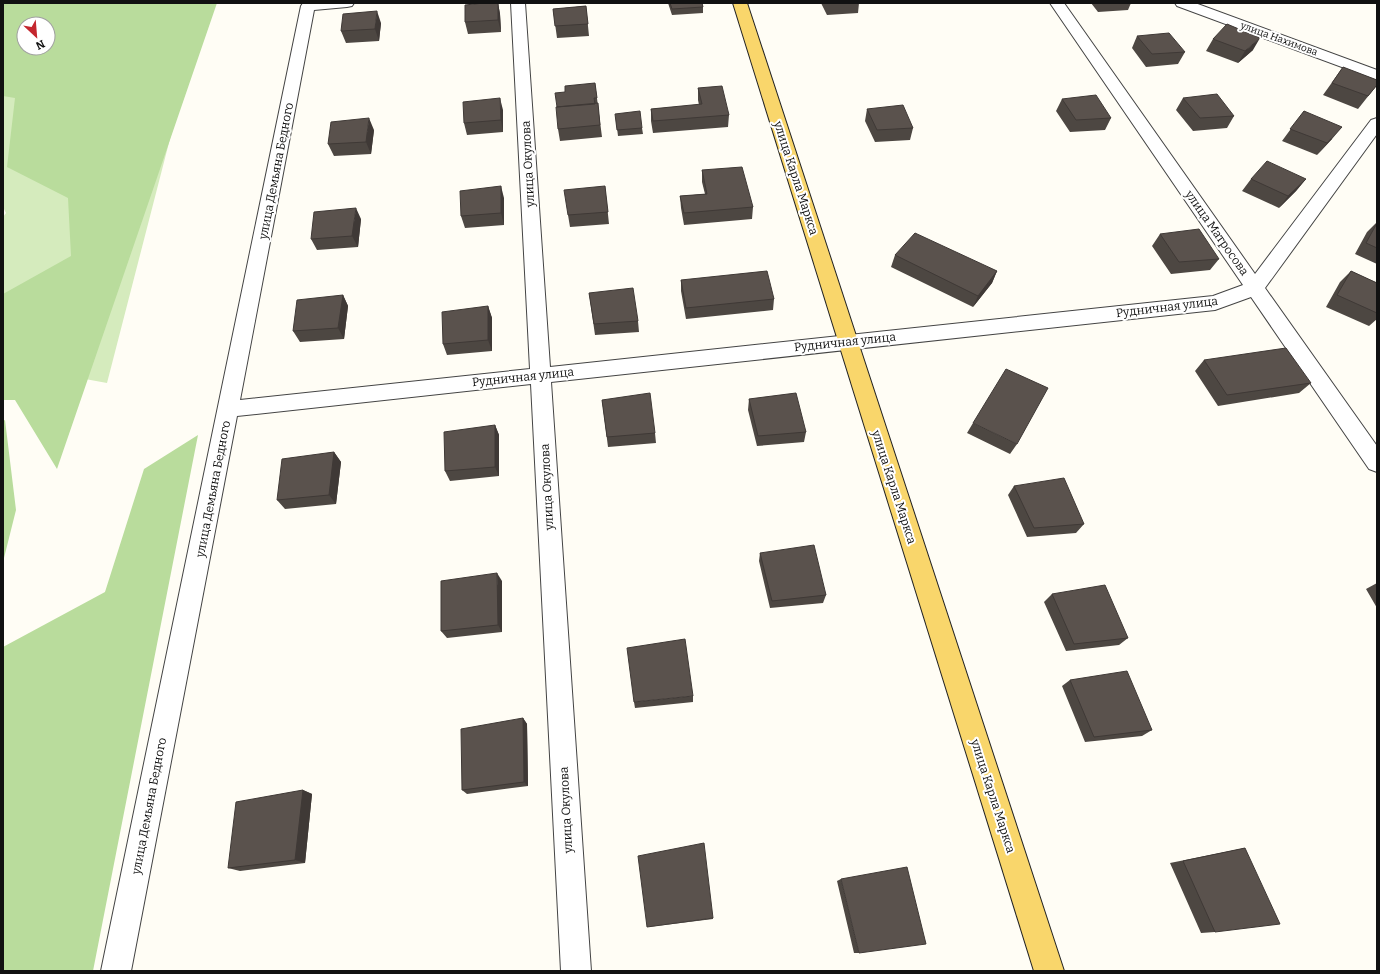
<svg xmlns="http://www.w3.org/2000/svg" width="1380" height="974" font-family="Bitter,serif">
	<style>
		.green { fill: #d5ebbd; fill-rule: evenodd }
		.forest { fill: #b9dc9c; fill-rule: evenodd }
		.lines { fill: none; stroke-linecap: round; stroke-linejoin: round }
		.minor-casing { stroke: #444; stroke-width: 2 }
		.major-casing { stroke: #222; stroke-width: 2 }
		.minor { fill: #fff; fill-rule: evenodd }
		.major { fill: #f9d66b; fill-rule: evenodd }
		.wall { fill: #4d4742 }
		.shaded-wall { fill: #3f3936 }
		.building { fill: #5a524d; stroke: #3f3936 }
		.labels { text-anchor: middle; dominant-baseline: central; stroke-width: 4; stroke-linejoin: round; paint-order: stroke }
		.far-street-label { font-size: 10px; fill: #111; stroke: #fff }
		.street-label { font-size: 12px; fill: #111; stroke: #fff }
	</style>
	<rect width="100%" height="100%" fill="#fffdf5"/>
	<!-- green -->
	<path class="green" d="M3 3H205L107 383 3 364V217L6 213 3 207ZM24 24H48V48H24Z"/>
	<!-- forest -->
	<path class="forest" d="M3 3H217L57 469 15 400H3V294L71 256 68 198 7 167 15 98 3 96ZM24 24H48V48H24Z
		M5 420 16 510 3 562V421Z
		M198 435 93 971H3V647L105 592 144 469Z"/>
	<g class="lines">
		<defs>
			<path id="minor" d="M303 3H354L352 6 347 7 314 10 240 400 530 369 511 3H525L550 367 1213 296 1243 285 1050 3H1064L1255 274 1371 120 1377 118V134L1265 288 1377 446V472L1369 469 1251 297 1215 310 551 382 591 971H561L531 384 237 416 131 971H101L301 6Z
				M1175 3H1195L1377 70V80L1177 6Z"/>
			<path id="major" d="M733 3H747L1064 971H1034Z"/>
		</defs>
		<!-- minor casing -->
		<use href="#minor" class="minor-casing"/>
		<!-- major casing -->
		<use href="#major" class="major-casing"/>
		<!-- minor -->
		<use href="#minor" class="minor"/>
		<!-- major -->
		<use href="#major" class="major"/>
	</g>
	<!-- wall -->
	<path class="wall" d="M498 3 500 14 501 32 468 34 465 22Z
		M668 3H702L703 7V13L672 15Z
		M821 3H859L858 13 827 15Z
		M1091 3H1131L1128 10 1098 12Z
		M586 6 589 36 557 38 553 9Z
		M381 23 379 41 346 43 341 31Z
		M1137 36 1185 52 1178 64 1146 67 1132 48Z
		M1213 39 1253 50 1238 63 1206 51Z
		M1343 67 1377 85 1358 109 1323 95Z
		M595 83 602 137 560 141 558 129 565 92Z
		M698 88 729 115 728 127 653 133 651 121V109L699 105 698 100Z
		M1183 98 1234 116 1227 128 1193 131 1176 110Z
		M1062 99 1111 118 1105 130 1070 132 1056 111Z
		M867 109 913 128 910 140 875 142 865 121Z
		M503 110V132L467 135 464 123Z
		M1304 111 1332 139 1317 155 1282 141Z
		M616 120 642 128 643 134 618 136Z
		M374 130 371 154 334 156 328 144Z
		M702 170 753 207 752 219 684 225 681 208 680 196 705 194 702 182Z
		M1251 179H1306L1296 191 1279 208 1242 191Z
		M605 186 609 224 570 227 568 215Z
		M504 198V225L465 228 461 216Z
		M361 219 358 247 317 250 311 239Z
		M1377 222V264L1355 254 1367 232Z
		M1160 234 1219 259 1210 270 1171 274 1152 246Z
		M895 255 997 271 992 283 973 307 891 267Z
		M1351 271 1377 283V319L1369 326 1326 307 1340 282Z
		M681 280 774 299 773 310 686 319 681 291Z
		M589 293 638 321 639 332 595 335Z
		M343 295 348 306 344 339 300 342 293 331Z
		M488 306 492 318V351L447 355 443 344Z
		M1204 360 1311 383 1299 393 1218 406 1195 371Z
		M749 399 806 432 804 442 757 446 748 410Z
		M602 400 655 433 656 443 608 447Z
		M973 423 1017 444 1010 454 967 433Z
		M495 425 499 435V476L450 481 445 471Z
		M334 452 341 462 336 504 285 509 277 500Z
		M1014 486 1084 524 1076 533 1027 537 1008 495Z
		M760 553 826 595 823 603 770 608 759 561Z
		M502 581V632L447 638 441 631Z
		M1377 583V608L1366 589Z
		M1052 594 1128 638 1119 645 1066 651 1044 602Z
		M1070 680 1152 730 1142 736 1085 742 1062 686Z
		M693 696V702L635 708 634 702Z
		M523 718 527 724 528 786 467 794 462 790Z
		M303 790 312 794 305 863 240 871 228 868Z
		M1245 848 1215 932 1201 933 1170 863Z
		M841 879 859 953H854L837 881Z
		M713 918V919L648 927H647Z"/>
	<!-- shaded-wall -->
	<path class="shaded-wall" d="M498 3 500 14 501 32 498 20Z
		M377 11 381 23 379 41 375 29Z
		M1260 38 1253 50 1238 63 1245 51Z
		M500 98 503 110V132L501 120Z
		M369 118 374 130 371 154 366 142Z
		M1342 127 1332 139 1317 155 1327 143Z
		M1306 179 1296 191 1279 208 1288 196Z
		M501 186 504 198V225L501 213Z
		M356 208 361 219 358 247 352 236Z
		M997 271 992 283 973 307 978 296Z
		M343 295 348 306 344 339 338 328Z
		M488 306 492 318V351L488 340Z
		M495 425 499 435V476L495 467Z
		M334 452 341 462 336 504 329 495Z
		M497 573 502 581V632L498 625Z
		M523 718 527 724 528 786 524 782Z
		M303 790 312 794 305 863 295 860Z"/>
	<!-- building -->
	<path class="building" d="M484 3H498V20L465 22V5Z
		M670 3H702L703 7 672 9Z
		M586 6 588 24 555 26 553 9Z
		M377 11 375 29 341 31 343 14Z
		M1227 24 1260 38 1245 51 1213 39Z
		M1169 33 1185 52 1152 54 1137 36Z
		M1343 67 1377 80V85L1368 96 1332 83Z
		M595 83 597 98H594L595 104 557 107 555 93 565 92V86Z
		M722 86 729 115 653 121 651 109 702 104 698 88Z
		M1217 94 1234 116 1200 118 1183 98Z
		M1096 95 1111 118 1076 120 1062 99Z
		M500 98 501 120 464 123 463 102Z
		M598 103 600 125 558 129 556 107Z
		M903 105 913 128 877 130 867 109Z
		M640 111 642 128 617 130 615 114Z
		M1304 111 1342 127 1327 143 1290 129Z
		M369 118 366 142 328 144 331 122Z
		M1267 161 1306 179 1288 196 1251 179Z
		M742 167 753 207 684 213 680 196 707 194 702 170Z
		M501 186V213L461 216 460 191Z
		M605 186 608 212 568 215 564 190Z
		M356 208 352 236 311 239 314 212Z
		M1377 223V248L1366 243Z
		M1199 229 1219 259 1179 262 1160 234Z
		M915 233 997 271 978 296 895 255Z
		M767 271 774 299 686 308 681 280Z
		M1351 271 1377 283V313L1337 295Z
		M633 288 638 321 594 324 589 293Z
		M343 295 338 328 293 331 297 300Z
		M488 306V340L443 344 442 312Z
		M1286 348 1311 383 1227 395 1204 360Z
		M1006 369 1048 388 1017 444 973 423Z
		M650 393 655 433 607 437 602 400Z
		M796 393 806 432 758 436 749 399Z
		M495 425V467L445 471 444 432Z
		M334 452 329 495 277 500 282 459Z
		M1064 478 1084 524 1034 528 1014 486Z
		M814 545 826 595 772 601 760 553Z
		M497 573 498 625 441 631V581Z
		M1105 585 1128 638 1074 644 1052 594Z
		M685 639 693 696 634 702 627 648Z
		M1127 671 1152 730 1094 737 1070 680Z
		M523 718 524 782 462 790 461 729Z
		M303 790 295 860 228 868 236 802Z
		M704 843 713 918 647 927 638 856Z
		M1245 848 1280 924 1215 932 1183 861Z
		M907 867 926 944 859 953 841 879Z"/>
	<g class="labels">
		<!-- far-street labels -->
		<g class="far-street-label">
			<text transform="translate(1279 39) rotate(20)">улица Нахимова</text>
		</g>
		<!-- street labels -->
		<g class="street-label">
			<text transform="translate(528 164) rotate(-93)">улица Окулова</text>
			<text transform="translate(276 171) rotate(-79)">улица Демьяна Бедного</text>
			<text transform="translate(796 178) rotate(72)">улица Карла Маркса</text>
			<text transform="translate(1217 233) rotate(55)">улица Матросова</text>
			<text transform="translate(1167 307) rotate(-7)">Рудничная улица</text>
			<text transform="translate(845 342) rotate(-6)">Рудничная улица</text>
			<text transform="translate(523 377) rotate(-6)">Рудничная улица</text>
			<text transform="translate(547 487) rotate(-93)">улица Окулова</text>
			<text transform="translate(894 487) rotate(72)">улица Карла Маркса</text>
			<text transform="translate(213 489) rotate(-79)">улица Демьяна Бедного</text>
			<text transform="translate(993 796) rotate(72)">улица Карла Маркса</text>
			<text transform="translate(149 806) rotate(-79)">улица Демьяна Бедного</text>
			<text transform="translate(566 810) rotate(-93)">улица Окулова</text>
		</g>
	</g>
	<!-- border -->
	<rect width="1380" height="974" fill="none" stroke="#111111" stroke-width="8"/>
	<!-- north arrow -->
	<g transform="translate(36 36) rotate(154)"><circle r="19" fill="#ffffff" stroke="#a0a0a0"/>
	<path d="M0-3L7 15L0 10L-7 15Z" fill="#c4262e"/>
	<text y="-6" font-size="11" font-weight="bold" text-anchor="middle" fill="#111111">N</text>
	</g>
</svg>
